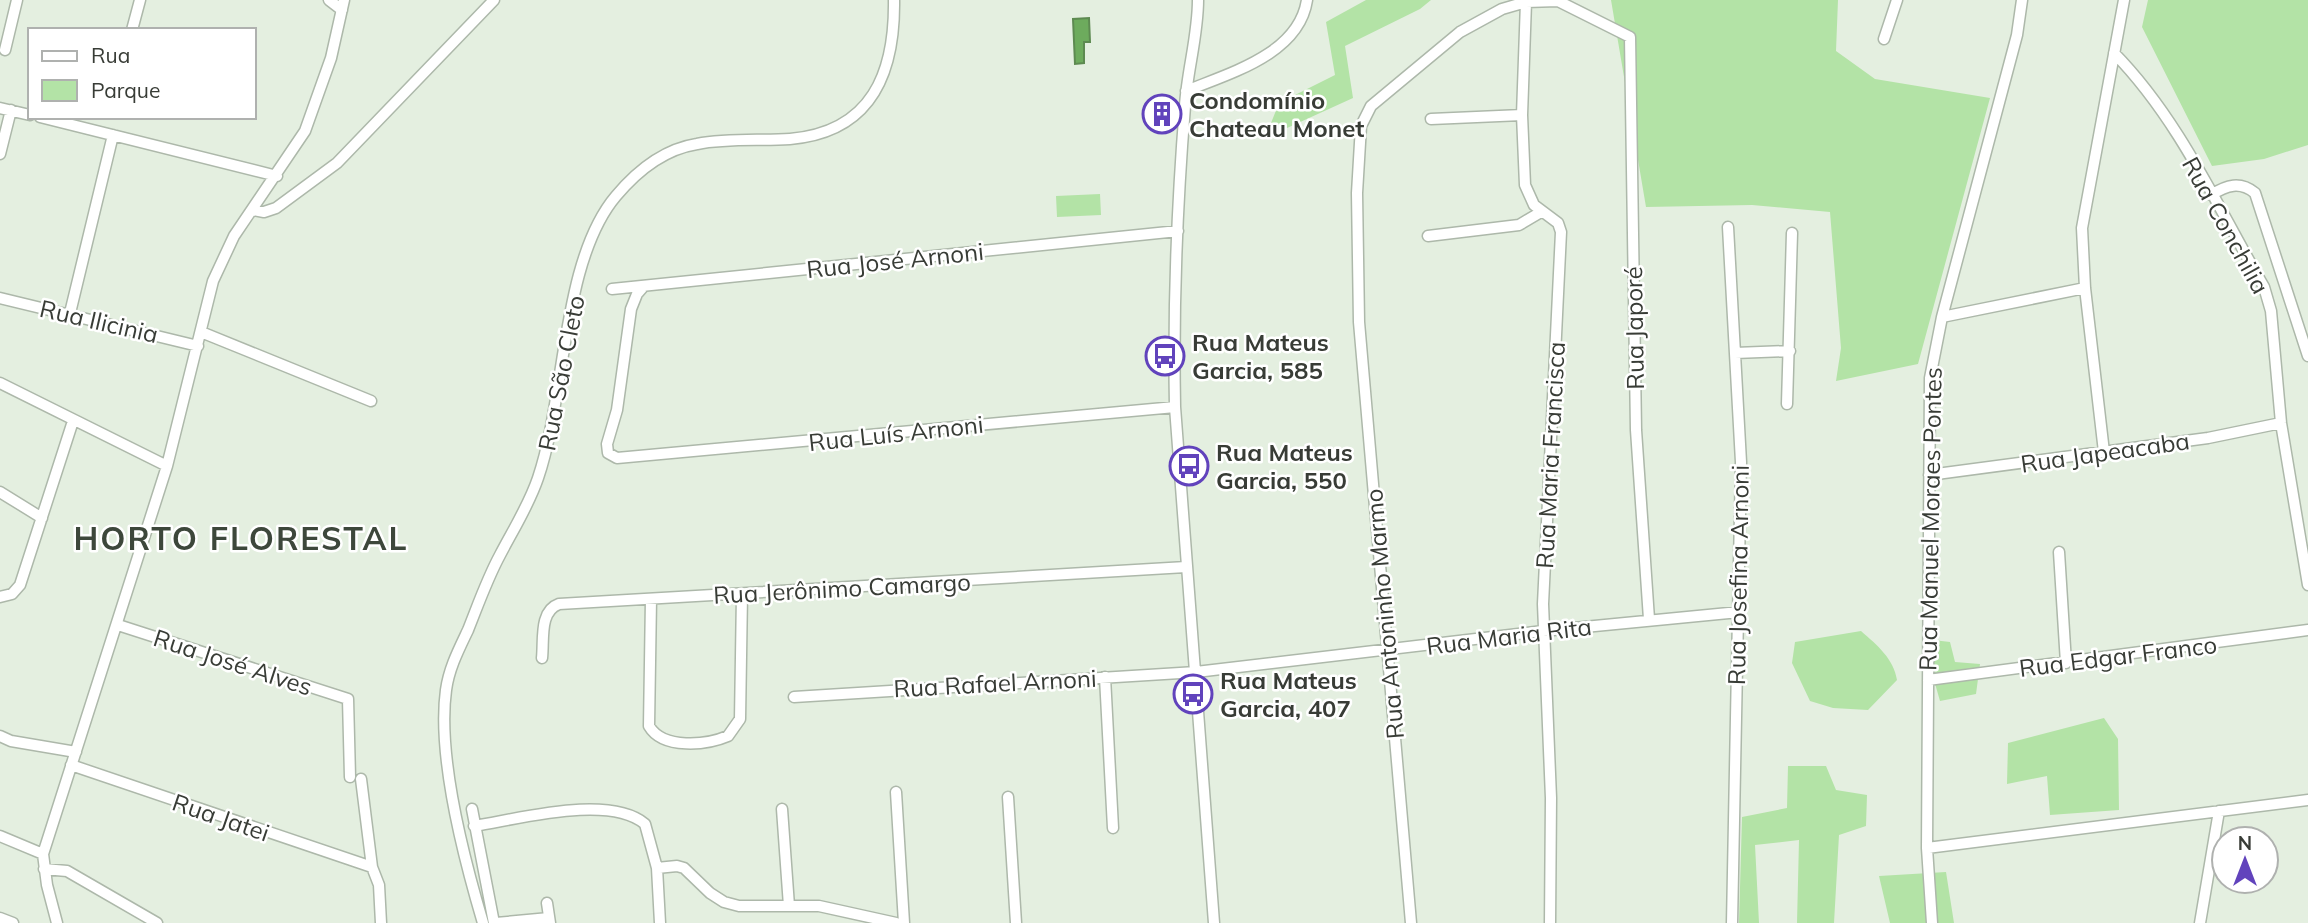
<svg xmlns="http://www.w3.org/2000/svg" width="2308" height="923" font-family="Mulish,sans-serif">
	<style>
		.green { fill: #b3e3a6 }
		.water { fill: #6dab5d; stroke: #5d8a51; stroke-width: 2 }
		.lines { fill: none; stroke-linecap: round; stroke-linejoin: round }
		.street-casing { stroke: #adb8aa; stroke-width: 13 }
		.street { stroke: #fff; stroke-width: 10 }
		.labels { text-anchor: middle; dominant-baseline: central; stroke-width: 5; stroke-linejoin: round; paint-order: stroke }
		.poi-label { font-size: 24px; font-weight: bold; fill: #383c36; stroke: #fff; text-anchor: start }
		.street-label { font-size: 24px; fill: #383c36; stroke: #fff }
		.district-label { font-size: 32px; font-weight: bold; letter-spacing: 2px; fill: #3d473b; stroke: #fff }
	</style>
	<rect width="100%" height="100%" fill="#e4efe0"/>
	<!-- green -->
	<path class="green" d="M1366 0H1431L1420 9 1345 46 1353 98 1265 138 1279 103 1335 75 1326 22Z
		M1611 0H1838L1836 51 1875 79 1990 98 1918 364 1836 381 1841 348 1830 212 1752 205 1646 207Z
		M2148 0H2308V145L2264 159 2212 166 2142 27Z
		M1100 194 1101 215 1057 217 1056 196Z
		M1861 631C1877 645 1894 659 1897 680L1868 710 1833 708 1810 701 1792 663 1795 642Z
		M1933 640 1950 642 1955 662 1980 664 1976 694 1940 701 1932 673Z
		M2104 718 2118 739 2119 810 2050 815 2047 776 2007 784 2008 743Z
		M1788 766H1826L1836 790 1867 795 1866 826 1839 835 1834 923H1797L1799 840 1755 845 1759 923H1739L1742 817 1787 808Z
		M1946 872 1954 923H1890L1879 876Z"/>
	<!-- water -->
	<path class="water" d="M1089 18 1090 42H1084V63L1075 64 1073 19Z"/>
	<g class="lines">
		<defs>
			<path id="street" d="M329 0 342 10
				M1198 0C1198 36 1187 71 1185 106 1177 206 1173 306 1175 407L1214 923
				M1526 2 1522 115 1525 185 1534 205 1558 223 1561 232 1543 604 1551 798 1550 923
				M132 30 140 0
				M1884 39 1897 0
				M5 50 17 0
				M2114 53C2179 119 2218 208 2264 287L2271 311 2281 423 2308 585
				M1186 91C1230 73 1299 54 1307 0
				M0 108 30 115
				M40 117 277 176
				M1431 119 1522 115
				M0 154 11 110
				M2211 195C2227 185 2240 181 2255 193L2308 356
				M253 210 264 212 276 208 337 163 494 0
				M1728 227 1741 462 1732 923
				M1428 236 1519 225 1541 212
				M644 286 637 294 631 309 617 410 607 444 608 453 617 458 1175 407
				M612 289 1178 231
				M0 298 198 346
				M70 313 113 135
				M1942 317 2085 288
				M201 332 371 401
				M1735 353 1790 351
				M0 383 167 466
				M1787 404 1792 233
				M2104 452 2085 288 2082 228 2124 0
				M1929 475 2208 438 2281 423
				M0 492 42 518
				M2059 552 2066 663
				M0 597 12 594 20 585 73 421
				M651 599 649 726C663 750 707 745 728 736L740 719 742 594
				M118 625 348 699 350 777
				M542 658C544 640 539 611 559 604L1186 567
				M1105 677 1113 828
				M1928 680 2308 630
				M794 697 1196 672 1543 631 1739 612
				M0 736 11 741 76 752
				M71 765 372 867
				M361 779 372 867 379 885 381 923
				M896 792 904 923
				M1008 797 1016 923
				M472 809 494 923
				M782 809 789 906
				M474 826C519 819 609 794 645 824L657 868 677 866 684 868 710 893 724 902 739 906H819L896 923
				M0 836 43 854
				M1927 848 2308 800
				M657 868 660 923
				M44 869 67 871 157 923
				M547 903 550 923
				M0 918 13 923
				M57 923 47 885 43 854 167 466 213 281 234 236 305 131 331 58 344 0
				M483 923C464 859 437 755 446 690 449 668 459 649 468 630 478 605 487 579 500 555 513 530 529 505 538 478 566 397 561 261 616 196 637 171 665 149 697 144 728 138 759 141 790 139 872 132 895 73 894 0
				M496 923 549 918
				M1411 923 1359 322 1357 193 1361 126 1371 106 1460 32 1502 9 1526 2 1558 1 1630 37 1636 430 1649 619
				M1932 923 1927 848 1930 378 1942 317 2017 35 2022 0
				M2200 923 2219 811"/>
		</defs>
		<!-- street casing -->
		<use href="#street" class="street-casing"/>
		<!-- street -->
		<use href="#street" class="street"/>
	</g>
	<!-- icons -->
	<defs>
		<symbol id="building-ring" viewBox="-11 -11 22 22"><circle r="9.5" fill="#fff" stroke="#6143bc" stroke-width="1.5"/><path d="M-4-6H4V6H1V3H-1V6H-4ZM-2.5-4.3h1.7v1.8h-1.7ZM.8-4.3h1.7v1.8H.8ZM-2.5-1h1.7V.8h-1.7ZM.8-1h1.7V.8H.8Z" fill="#6143bc"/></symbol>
		<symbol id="bus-ring" viewBox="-11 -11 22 22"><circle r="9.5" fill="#fff" stroke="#6143bc" stroke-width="1.5"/><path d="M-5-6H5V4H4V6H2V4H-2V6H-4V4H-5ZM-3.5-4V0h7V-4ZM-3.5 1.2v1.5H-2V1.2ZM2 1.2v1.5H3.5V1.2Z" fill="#6143bc"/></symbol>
	</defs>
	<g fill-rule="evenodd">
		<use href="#building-ring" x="1140" y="92" width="44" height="44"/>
		<use href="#bus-ring" x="1143" y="334" width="44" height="44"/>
		<use href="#bus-ring" x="1167" y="444" width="44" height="44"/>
		<use href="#bus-ring" x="1171" y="672" width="44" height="44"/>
	</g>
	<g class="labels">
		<!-- poi labels -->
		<g class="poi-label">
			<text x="1189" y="100">Condomínio<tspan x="1189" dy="28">Chateau Monet</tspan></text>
			<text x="1192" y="342">Rua Mateus<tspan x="1192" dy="28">Garcia, 585</tspan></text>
			<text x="1216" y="452">Rua Mateus<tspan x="1216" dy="28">Garcia, 550</tspan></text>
			<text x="1220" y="680">Rua Mateus<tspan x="1220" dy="28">Garcia, 407</tspan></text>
		</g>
		<!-- street labels -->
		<g class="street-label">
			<text transform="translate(2226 225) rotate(61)">Rua Conchilia</text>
			<text transform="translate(895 260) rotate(-6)">Rua José Arnoni</text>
			<text transform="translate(99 321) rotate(13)">Rua Ilicinia</text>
			<text transform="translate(1634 328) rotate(-91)">Rua Japoré</text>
			<text transform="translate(561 373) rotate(-79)">Rua São Cleto</text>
			<text transform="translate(896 433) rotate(-6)">Rua Luís Arnoni</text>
			<text transform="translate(2105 452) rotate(-8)">Rua Japeacaba</text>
			<text transform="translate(1550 455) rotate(-87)">Rua Maria Francisca</text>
			<text transform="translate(1930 519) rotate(-89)">Rua Manuel Moraes Pontes</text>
			<text transform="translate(1738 575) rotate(-89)">Rua Josefina Arnoni</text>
			<text transform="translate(842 588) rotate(-3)">Rua Jerônimo Camargo</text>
			<text transform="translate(1384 614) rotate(-95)">Rua Antoninho Marmo</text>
			<text transform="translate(1509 636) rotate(-7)">Rua Maria Rita</text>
			<text transform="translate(2118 656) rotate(-7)">Rua Edgar Franco</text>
			<text transform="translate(233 662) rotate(18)">Rua José Alves</text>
			<text transform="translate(995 683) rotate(-3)">Rua Rafael Arnoni</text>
			<text transform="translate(221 817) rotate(19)">Rua Jatei</text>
		</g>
		<!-- district labels -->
		<g class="district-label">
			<text x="241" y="538">HORTO FLORESTAL</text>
		</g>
	</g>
	<!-- legend -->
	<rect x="28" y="28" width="228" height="91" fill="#ffffff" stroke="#afb1af" stroke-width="2"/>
	<rect x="42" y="51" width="35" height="10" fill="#ffffff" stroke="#afb1af" stroke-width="2"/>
	<text x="91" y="63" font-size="21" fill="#383c36">Rua</text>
	<rect x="42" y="80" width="35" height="21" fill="#b3e3a6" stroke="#afb1af" stroke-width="2"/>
	<text x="91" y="98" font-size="21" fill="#383c36">Parque</text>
	<!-- north arrow -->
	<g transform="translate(2245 860)"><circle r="33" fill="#ffffff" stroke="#afb1af" stroke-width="2"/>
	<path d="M0-5L12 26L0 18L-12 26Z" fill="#6143bc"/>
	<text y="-10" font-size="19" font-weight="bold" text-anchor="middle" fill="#383c36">N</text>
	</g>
</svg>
